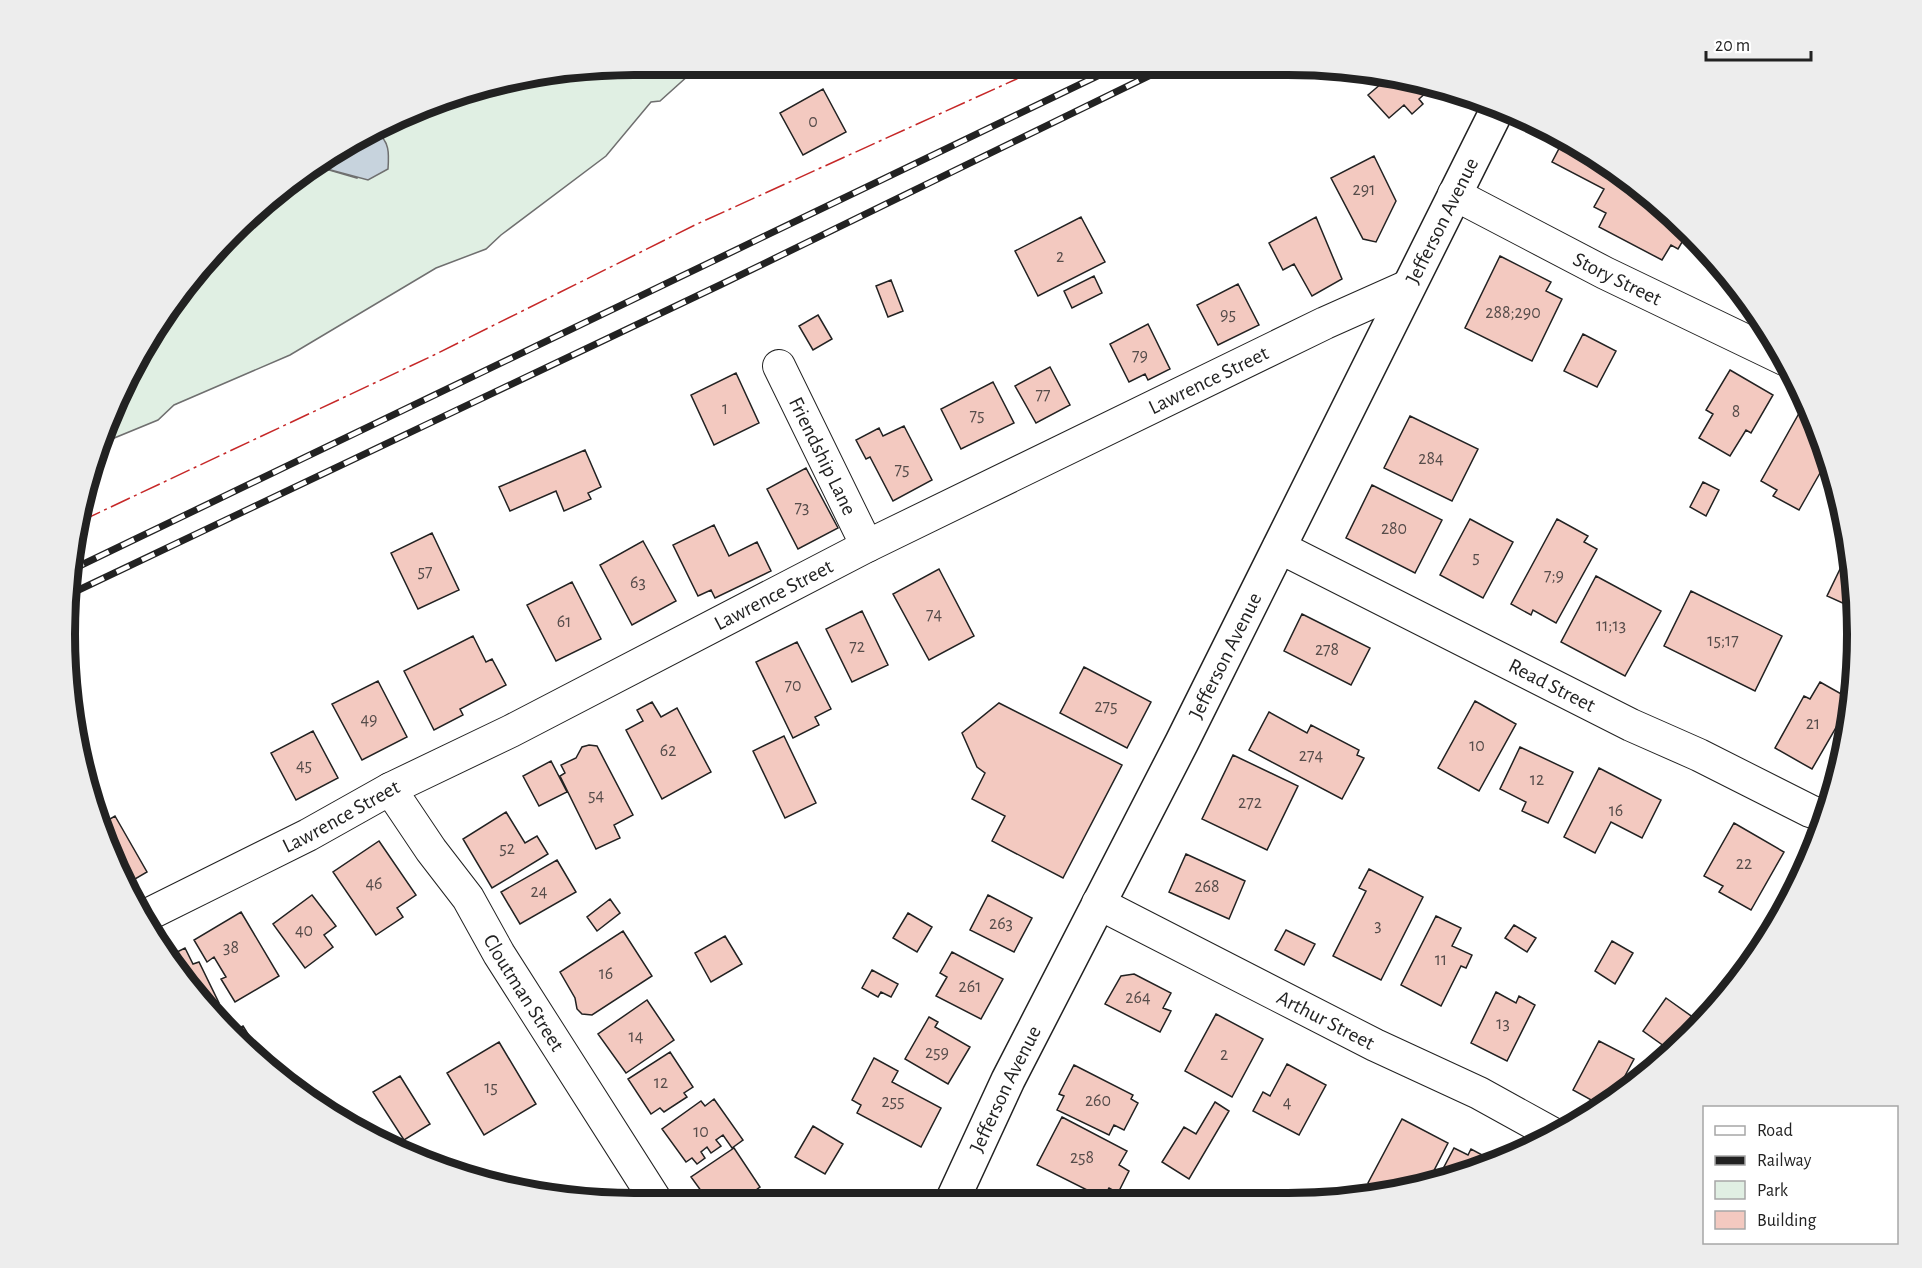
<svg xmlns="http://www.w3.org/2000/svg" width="1922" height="1268" font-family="'Alegreya Sans',sans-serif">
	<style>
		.green { fill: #e0efe3; stroke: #6f6f6f; stroke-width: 1.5 }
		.water { fill: #c7d3dd; stroke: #6f6f6f; stroke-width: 1.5 }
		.building { fill: #f3c9c0; stroke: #222; stroke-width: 1.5 }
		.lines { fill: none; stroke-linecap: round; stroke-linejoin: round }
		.street-casing { stroke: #222; stroke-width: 34 }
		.secondary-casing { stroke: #222; stroke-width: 36 }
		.street { stroke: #fff; stroke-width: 32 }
		.secondary { stroke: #fff; stroke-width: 33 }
		.rail-casing { stroke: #222; stroke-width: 7 }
		.rail { stroke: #fff; stroke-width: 4.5; stroke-dasharray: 14; stroke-linecap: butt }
		.power { stroke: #c62828; stroke-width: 1.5; stroke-dasharray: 21 4.5 3 4.5; stroke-linecap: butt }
		.labels { text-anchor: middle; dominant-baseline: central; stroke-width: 4.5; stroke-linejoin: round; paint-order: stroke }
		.number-label { font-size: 18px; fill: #564c4a }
		.street-label { font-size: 21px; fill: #222; stroke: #fff }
		.rim { fill: none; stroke: #222; stroke-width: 8 }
	</style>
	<rect width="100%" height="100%" fill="#fff"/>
	<!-- green -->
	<path class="green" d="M634 65H700L660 101 651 102 606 156 501 235 486 249 436 268 290 355 174 405 158 420 107 441 96 449 182 287 312 165 357 178 383 136 376 132 451 95Z"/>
	<!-- water -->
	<path class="water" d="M376 132C390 141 389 154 388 169L368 180 312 165 317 161Z"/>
	<!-- building -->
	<path class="building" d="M1389 77 1429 90 1419 99 1423 104 1412 114 1404 105 1389 118 1368 95Z
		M823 89 846 132 803 155 780 113Z
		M1564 139 1663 206 1688 232 1678 249 1671 245 1662 260 1599 227 1606 213 1594 207 1604 189 1552 162Z
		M1374 156 1396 201 1376 242 1363 239 1331 178Z
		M1081 217 1105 262 1038 296 1015 251Z
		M1316 217 1342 279 1312 296 1294 264 1283 270 1269 243Z
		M1500 256 1551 282 1546 291 1562 299 1532 361 1465 328Z
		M1094 276 1102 293 1072 308 1064 291Z
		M891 280 903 311 888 317 876 286Z
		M1238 284 1259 325 1218 345 1197 305Z
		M1745 296 1757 315 1756 316 1739 306Z
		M818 315 832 339 813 350 799 326Z
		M1148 324 1170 369 1148 380 1145 374 1129 382 1110 344Z
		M1583 334 1616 351 1597 387 1564 371Z
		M1050 367 1070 405 1036 423 1015 386Z
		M1730 370 1773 395 1751 433 1746 430 1730 456 1699 438 1713 414 1706 410Z
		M736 373 759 423 714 445 691 395Z
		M993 382 1014 423 961 449 941 409Z
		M1802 408 1810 413 1828 459 1799 510 1773 496 1777 490 1761 481Z
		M1410 416 1478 449 1452 501 1384 468Z
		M904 426 932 480 893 501 870 457 866 459 856 440 879 428 883 436Z
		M585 450 601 487 588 493 591 499 564 511 556 491 510 511 499 487Z
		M806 468 838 528 798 549 767 489Z
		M1703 482 1719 490 1706 516 1690 507Z
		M1372 485 1442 520 1415 573 1346 538Z
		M1470 519 1513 542 1483 598 1440 575Z
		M1557 519 1588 536 1584 542 1597 549 1556 623 1533 610 1531 615 1511 604Z
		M714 525 729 556 757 542 771 571 715 598 711 590 698 596 673 545Z
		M432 533 459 590 418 609 391 553Z
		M643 541 676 601 632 625 600 565Z
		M1842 565 1852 569 1856 596V609L1827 596Z
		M939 569 974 636 929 660 893 594Z
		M1596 576 1661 611 1625 676 1561 642Z
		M572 582 601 639 556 661 527 605Z
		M1691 591 1782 636 1755 691 1664 646Z
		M862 611 888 665 852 682 826 629Z
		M1302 614 1370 648 1351 685 1284 651Z
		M473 636 486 662 492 659 506 685 460 709 463 715 434 730 404 671Z
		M797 642 831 709 815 717 819 725 793 738 756 662Z
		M1084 667 1151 702 1127 748 1060 713Z
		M378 681 407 737 362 760 332 704Z
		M1820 682 1852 700 1812 769 1775 748 1804 696 1810 699Z
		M1475 701 1516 724 1479 791 1438 768Z
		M652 702 661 717 677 708 711 772 662 799 626 730 643 721 637 710Z
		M999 703 1122 765 1063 878 992 841 1005 816 972 799 985 773 977 767 962 733Z
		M1269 712 1307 733 1311 725 1359 750 1357 755 1364 758 1342 799 1249 750Z
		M313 731 338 778 296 800 271 753Z
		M784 736 816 803 785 818 753 751Z
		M589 745 597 746 633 815 614 825 620 838 596 849 560 776 565 773 561 765 576 758 582 747Z
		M1520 747 1573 772 1548 823 1522 811 1526 802 1500 789Z
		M1233 755 1298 786 1267 850 1202 819Z
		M551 761 567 792 539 806 523 776Z
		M1599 768 1661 800 1642 838 1611 822 1595 853 1564 837Z
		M506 812 525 843 537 836 548 854 492 888 463 839Z
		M115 816 147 872 130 882 103 823Z
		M1734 823 1784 852 1751 910 1719 892 1723 886 1704 876Z
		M379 841 416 895 397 908 403 917 376 935 333 872Z
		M1186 854 1245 881 1229 919 1169 892Z
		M557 860 576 892 520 924 501 892Z
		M1369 869 1423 897 1381 980 1333 956 1366 891 1359 888Z
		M312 895 336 926 324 935 333 947 305 968 273 924Z
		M988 895 1032 918 1014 952 970 930Z
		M610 899 620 913 597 931 587 917Z
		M241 912 279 976 235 1002 221 979 226 977 214 957 207 962 194 940Z
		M908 913 932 927 917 952 893 938Z
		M1436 916 1461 928 1452 946 1472 955 1466 968 1461 966 1441 1006 1401 985Z
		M1514 925 1536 938 1527 952 1505 938Z
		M1286 930 1315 944 1304 965 1275 950Z
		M623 931 652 976 592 1015 582 1014 577 1009 575 998 560 972Z
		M725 936 742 964 711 982 695 953Z
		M1612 941 1633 953 1615 984 1595 971Z
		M185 948 193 964 199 962 219 1003 210 1007 167 957Z
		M952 952 1003 979 981 1019 936 996 947 977 940 973Z
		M872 970 898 984 891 997 881 992 878 997 862 988Z
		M1134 974 1171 993 1163 1008 1171 1011 1160 1032 1105 1004 1121 976Z
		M1496 992 1516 1003 1519 996 1535 1005 1507 1061 1471 1043Z
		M1666 998 1694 1018 1671 1051 1643 1031Z
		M647 1000 674 1040 626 1073 598 1034Z
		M1216 1014 1263 1039 1232 1097 1185 1071Z
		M929 1017 938 1022 935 1027 970 1047 948 1084 905 1059Z
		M243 1026 256 1047 249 1051 232 1032Z
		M1599 1041 1634 1059 1612 1100 1602 1106 1573 1090Z
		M499 1042 536 1104 484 1135 447 1073Z
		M670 1052 693 1087 684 1093 687 1097 664 1112 660 1108 651 1114 628 1079Z
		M874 1058 898 1071 892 1082 941 1108 921 1147 857 1113 861 1105 852 1100Z
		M1287 1064 1326 1085 1299 1135 1253 1111 1263 1092 1270 1096Z
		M1074 1065 1133 1095 1131 1099 1138 1103 1124 1130 1114 1125 1109 1135 1057 1110 1064 1096 1059 1094Z
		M400 1076 430 1124 404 1140 373 1092Z
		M714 1099 743 1140 732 1148 723 1135 716 1140 721 1146 711 1153 707 1147 701 1152 705 1158 697 1164 692 1158 686 1162 662 1129 701 1101 705 1106Z
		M1215 1102 1229 1111 1189 1179 1162 1162 1184 1127 1196 1134Z
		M1062 1117 1127 1151 1119 1165 1129 1171 1118 1193 1109 1188 1103 1198 1037 1165Z
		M1402 1119 1448 1143 1426 1186 1385 1192 1368 1183Z
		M813 1126 843 1144 825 1174 795 1157Z
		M734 1148 760 1187 742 1200 707 1199 691 1177Z
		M1454 1148 1468 1155 1471 1149 1486 1157 1483 1162 1487 1165 1435 1184Z"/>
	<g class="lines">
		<defs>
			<g id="street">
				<path id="s1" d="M1454 194 1605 273 1784 359"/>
				<path id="s2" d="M779 366 867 546"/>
				<path id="s3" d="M1279 547 1631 725 1699 755 1810 811 1827 817"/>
				<path id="s4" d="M390 789 431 850 468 898 499 954 655 1199"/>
				<path id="s5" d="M1098 903 1375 1045 1479 1093 1555 1135"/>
				<path id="s6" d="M145 916 308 835 390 789 511 731 867 546 1325 323 1408 286"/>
			</g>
			<g id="secondary">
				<path id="s7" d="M952 1201 1008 1080 1182 742 1497 110"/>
			</g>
		</defs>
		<!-- street casing -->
		<use href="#street" class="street-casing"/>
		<!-- secondary casing -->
		<use href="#secondary" class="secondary-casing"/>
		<!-- street -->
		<use href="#street" class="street"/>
		<!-- secondary -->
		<use href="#secondary" class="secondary"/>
		<defs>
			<path id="rail" d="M71 570 1114 68
				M66 596 720 285 1165 68"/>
		</defs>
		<!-- rail casing -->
		<use href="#rail" class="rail-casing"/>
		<!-- rail -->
		<use href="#rail" class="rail"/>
		<!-- power -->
		<path class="power" d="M81 521 434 355 697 224 1043 67"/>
	</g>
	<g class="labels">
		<!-- number labels -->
		<g class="number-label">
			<text x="813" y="122">0</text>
			<text x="1364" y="190">291</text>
			<text x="1060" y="257">2</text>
			<text x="1513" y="313">288;290</text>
			<text x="1228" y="315">95</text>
			<text x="1140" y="356">79</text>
			<text x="1043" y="395">77</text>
			<text x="725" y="409">1</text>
			<text x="1736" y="412">8</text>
			<text x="977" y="416">75</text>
			<text x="1431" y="459">284</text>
			<text x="902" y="470">75</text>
			<text x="802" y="508">73</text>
			<text x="1394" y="529">280</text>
			<text x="1476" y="558">5</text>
			<text x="425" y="572">57</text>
			<text x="1554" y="576">7;9</text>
			<text x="638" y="583">63</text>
			<text x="934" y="615">74</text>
			<text x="564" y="622">61</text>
			<text x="1611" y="626">11;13</text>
			<text x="1723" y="641">15;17</text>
			<text x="857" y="647">72</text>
			<text x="1327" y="650">278</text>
			<text x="793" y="686">70</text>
			<text x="1106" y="707">275</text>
			<text x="369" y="720">49</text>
			<text x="1813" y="724">21</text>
			<text x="1477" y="746">10</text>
			<text x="668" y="751">62</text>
			<text x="1311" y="756">274</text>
			<text x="304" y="766">45</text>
			<text x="1537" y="780">12</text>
			<text x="596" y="796">54</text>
			<text x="1250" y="803">272</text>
			<text x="1616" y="811">16</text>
			<text x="507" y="849">52</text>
			<text x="1744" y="864">22</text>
			<text x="374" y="884">46</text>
			<text x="1207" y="887">268</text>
			<text x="539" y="892">24</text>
			<text x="1001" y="924">263</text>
			<text x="1378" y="926">3</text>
			<text x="304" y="931">40</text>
			<text x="231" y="948">38</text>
			<text x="1441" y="960">11</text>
			<text x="606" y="974">16</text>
			<text x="970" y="987">261</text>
			<text x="1138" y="998">264</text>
			<text x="1503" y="1024">13</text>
			<text x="636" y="1037">14</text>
			<text x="937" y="1053">259</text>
			<text x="1224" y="1055">2</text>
			<text x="661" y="1083">12</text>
			<text x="491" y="1088">15</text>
			<text x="1098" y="1101">260</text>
			<text x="893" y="1102">255</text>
			<text x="1287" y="1103">4</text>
			<text x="701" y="1132">10</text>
			<text x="1082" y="1158">258</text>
		</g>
		<!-- street labels -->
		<g class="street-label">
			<text stroke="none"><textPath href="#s7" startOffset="1096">Jefferson Avenue</textPath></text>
			<text stroke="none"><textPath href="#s1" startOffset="184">Story Street</textPath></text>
			<text stroke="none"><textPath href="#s6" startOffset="1191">Lawrence Street</textPath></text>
			<text stroke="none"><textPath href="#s2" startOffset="100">Friendship Lane</textPath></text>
			<text stroke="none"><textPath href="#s6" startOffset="706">Lawrence Street</textPath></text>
			<text stroke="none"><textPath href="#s7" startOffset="610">Jefferson Avenue</textPath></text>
			<text stroke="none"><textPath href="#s3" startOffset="306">Read Street</textPath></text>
			<text stroke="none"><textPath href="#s6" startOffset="220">Lawrence Street</textPath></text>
			<text stroke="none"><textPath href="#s4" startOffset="244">Cloutman Street</textPath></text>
			<text stroke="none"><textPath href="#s5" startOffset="256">Arthur Street</textPath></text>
			<text stroke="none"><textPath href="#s7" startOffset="124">Jefferson Avenue</textPath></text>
		</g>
	</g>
	<!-- crop -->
	<path d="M0 0H1922V1268H0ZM634 75H1288A559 559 0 0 1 1847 634V634A559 559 0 0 1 1288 1193H634A559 559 0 0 1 75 634V634A559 559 0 0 1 634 75Z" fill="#ededed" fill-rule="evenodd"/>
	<path class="rim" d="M634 75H1288A559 559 0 0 1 1847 634V634A559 559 0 0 1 1288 1193H634A559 559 0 0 1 75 634V634A559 559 0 0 1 634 75Z"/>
	<!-- legend -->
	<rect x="1703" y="1106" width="195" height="138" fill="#ffffff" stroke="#a7a7a7" stroke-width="1.5"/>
	<rect x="1715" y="1126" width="30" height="9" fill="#ffffff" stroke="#a7a7a7" stroke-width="1.5"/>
	<text x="1757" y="1136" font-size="18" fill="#222222">Road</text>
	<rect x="1715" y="1156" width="30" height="9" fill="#222222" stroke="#a7a7a7" stroke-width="1.5"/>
	<text x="1757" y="1166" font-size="18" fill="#222222">Railway</text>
	<rect x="1715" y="1181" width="30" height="18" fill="#e0efe3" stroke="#a7a7a7" stroke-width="1.5"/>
	<text x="1757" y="1196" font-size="18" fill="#222222">Park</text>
	<rect x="1715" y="1211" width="30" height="18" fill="#f3c9c0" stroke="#a7a7a7" stroke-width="1.5"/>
	<text x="1757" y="1226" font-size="18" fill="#222222">Building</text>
	<!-- scale -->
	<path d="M1706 51v9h105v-9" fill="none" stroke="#222222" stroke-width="3"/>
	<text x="1715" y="51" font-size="18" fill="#222222" stroke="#ffffff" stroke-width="4.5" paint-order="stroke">20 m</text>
</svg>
